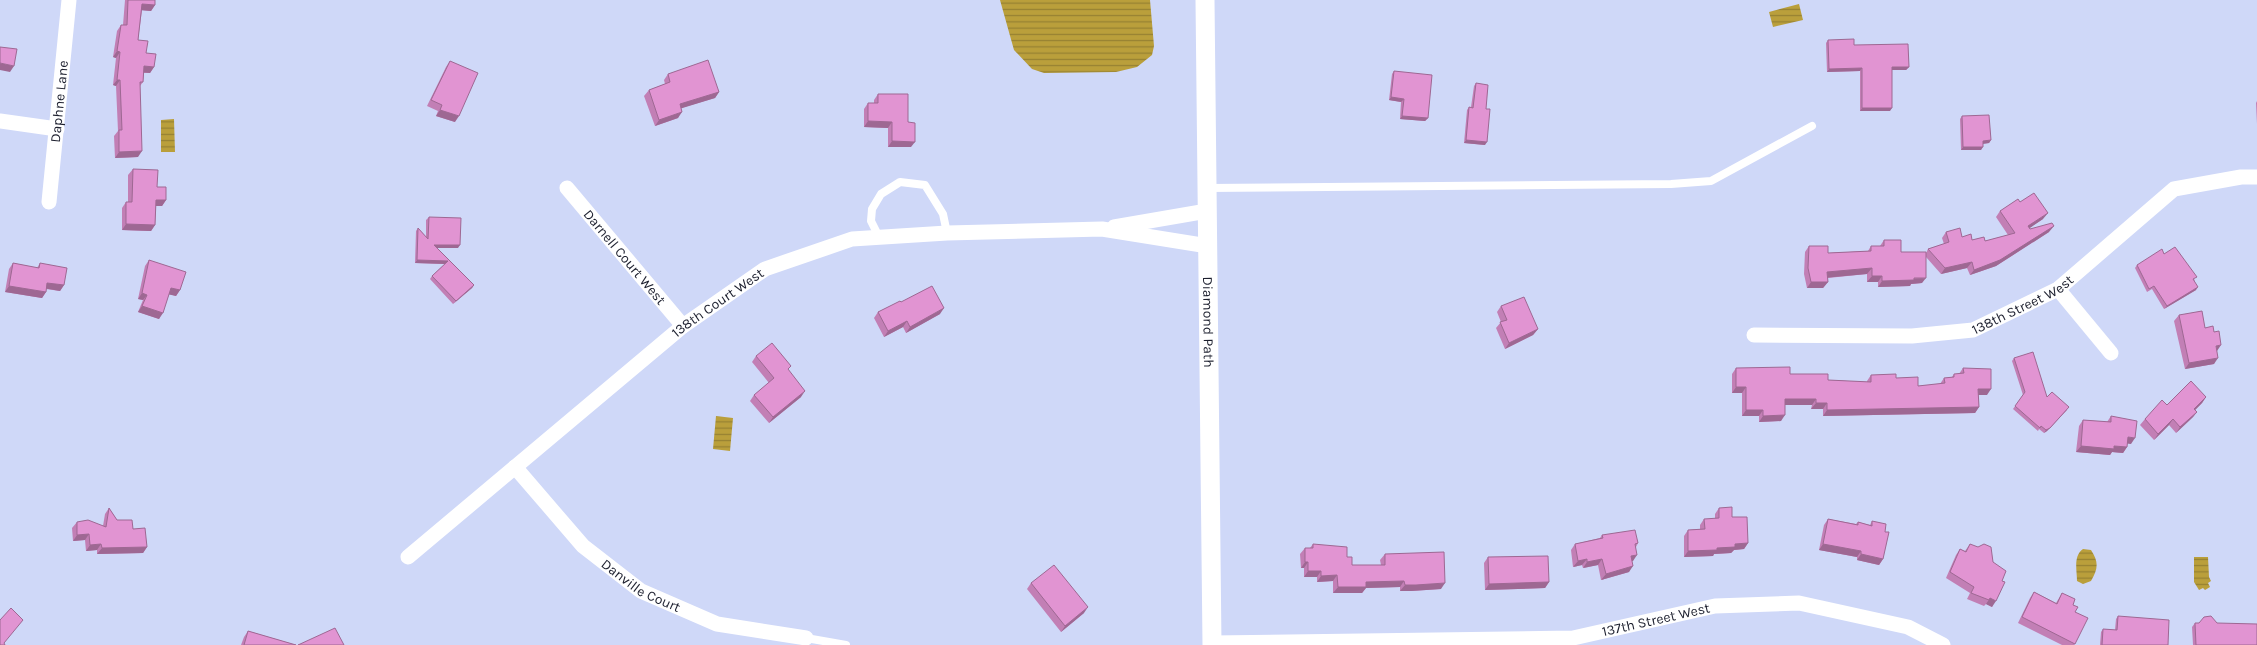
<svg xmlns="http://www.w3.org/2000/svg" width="2257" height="645" font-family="Karla,sans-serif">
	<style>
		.water { fill: url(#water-rules) }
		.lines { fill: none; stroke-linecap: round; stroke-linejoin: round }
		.service { stroke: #fff; stroke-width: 8 }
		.minor { stroke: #fff; stroke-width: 15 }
		.tertiary { stroke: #fff; stroke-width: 19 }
		.wall { fill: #c27fb5 }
		.shaded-wall { fill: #9e6893 }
		.building { fill: #e194d2; stroke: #9e6893 }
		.labels { text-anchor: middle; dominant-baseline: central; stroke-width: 4.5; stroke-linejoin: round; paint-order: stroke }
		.street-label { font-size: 14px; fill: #1c1f2e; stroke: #cfd8f8 }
	</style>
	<defs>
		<pattern id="water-rules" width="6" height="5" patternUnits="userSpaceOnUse" patternTransform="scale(1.25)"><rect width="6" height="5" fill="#ba9f3b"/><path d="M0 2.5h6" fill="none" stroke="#968132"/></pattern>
	</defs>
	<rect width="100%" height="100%" fill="#cfd8f8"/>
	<!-- water -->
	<path class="water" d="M1000 0H1150L1154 46 1152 55 1137 67 1116 72 1044 73 1032 69 1014 50Z
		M1799 4 1803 20 1773 27 1769 12Z
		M174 119 175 152H161V120Z
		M716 416 733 418 730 451 713 449Z
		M2083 549 2091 550C2099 562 2098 569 2091 581L2083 584 2077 581C2077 570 2073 556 2083 549Z
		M2194 557H2208L2209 577 2211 581 2208 583 2210 587 2205 590 2203 588 2199 590 2194 582Z"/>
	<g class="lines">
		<!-- service -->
		<path class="service" d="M1207 188 1671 184 1711 181 1812 126
			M879 237 871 221 872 209 881 194 900 182 925 185 943 214 947 233
			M806 638 846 645"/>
		<!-- minor -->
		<g class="minor">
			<path d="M0 121 57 129"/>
			<path id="s1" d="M567 188 683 326"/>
			<path id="s2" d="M49 202 69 0"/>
			<path d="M1114 227 1207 211"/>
			<path d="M2058 289 2111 353"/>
			<path id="s3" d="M1754 335 1912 336 1973 330 2058 289 2174 189 2241 177H2257"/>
			<path id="s4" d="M515 467 583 546 641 591 717 624 806 638"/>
			<path id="s5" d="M408 557 683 326 765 269 852 239 947 233 1102 229 1208 246"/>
			<path id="s6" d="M1212 643 1573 638 1715 606 1799 603 1908 627 1943 645"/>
		</g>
		<!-- tertiary -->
		<path class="tertiary" id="s7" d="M1205 0 1212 645"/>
	</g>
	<!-- wall -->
	<path class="wall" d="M125 0H155V5L151 11 142 10 138 40 146 53 154 67 150 73H144L143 82 140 86 138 157 115 158 114 136 118 131 116 86 113 85 116 58 113 57 117 31 121 25H123Z
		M1828 40 1854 45 1909 67 1906 70H1892L1890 111H1860V71L1827 72 1826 43Z
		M450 61 455 122 436 116 438 111 427 106 446 67Z
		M1394 71 1428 118 1425 121 1400 119 1401 102 1389 100 1392 74Z
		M668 74 719 92 715 98 681 108 678 118 655 126 644 96 649 90 665 84 664 80Z
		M1476 83 1486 109 1485 145 1464 143 1467 110 1469 107H1471L1474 86Z
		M878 94 908 122 911 147H888V128L864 127V109L868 103H874V100Z
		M2257 101V124L2256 103Z
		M1962 116 1991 140 1989 143 1983 144 1981 150H1961L1960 119Z
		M133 169 157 187 166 200 162 206H156L155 225 151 231 122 230V208L126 202H128V175Z
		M2020 202 2043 219 2029 228 2030 229 2049 232 1996 266 1970 275 1967 268 1941 274 1926 257 1922 283 1911 284 1910 286 1878 287V282H1867V274L1828 278V282L1823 288H1807L1804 274 1805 252 1809 246 1828 253 1868 251 1871 246H1880L1884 240 1901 252 1926 253 1928 249 1944 244 1942 238 1946 232 1972 240 1985 241 2008 235 1996 217 2000 211Z
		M429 217 458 248H437L474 285 472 288 453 304 430 279 432 276 445 264 415 263 416 231 418 228 426 237V220Z
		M2164 254 2195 280 2194 281 2196 290 2164 309 2152 289 2147 292 2135 268 2137 265Z
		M149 260 180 290 176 296 169 294 159 319 138 312 143 300 138 299 145 266Z
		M13 263 37 268 40 263 64 285 60 291 46 289V292L42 298 5 292 9 269Z
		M901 302 940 314 906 333 903 327 884 337 874 318 878 312Z
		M1501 306 1538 329 1533 335 1505 349 1496 328 1501 322 1497 312Z
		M2179 315 2214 332 2217 351 2214 364 2185 369 2174 321Z
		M756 356 788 370 801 397 769 423 750 401 754 395 769 383 752 362Z
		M2014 358 2047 397 2067 410 2047 431 2044 433 2039 429 2038 431 2013 409 2023 395 2012 361Z
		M1736 368 1790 374 1828 380 1867 382V381L1871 375 1896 378 1918 386 1940 384 1944 378 1952 377 1954 374H1959L1963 368 1987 395H1978L1979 407 1975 413 1823 416V409H1811L1812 405H1785L1781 421 1759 422V416H1742V393H1732V374Z
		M2206 397 2202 403 2195 410 2197 412 2193 417 2176 433 2169 425 2154 440 2140 425 2145 419 2167 405Z
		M2111 416 2131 444 2127 443V447L2123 453 2112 452 2110 455 2076 452 2079 426 2083 420 2107 422Z
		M109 508 117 520 133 529 147 547 143 553 97 554V550L86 551 85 540 73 541 72 528 77 522 103 526 105 514Z
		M1719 508 1732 517 1748 543 1744 549 1734 550 1731 553 1714 554 1713 556 1684 557V536L1688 530 1700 529V525L1704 519H1715V514Z
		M1828 519 1856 524 1858 522 1870 525 1872 521 1885 532 1883 559 1879 565 1857 560V557L1819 550 1824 525Z
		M1602 535 1638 543 1636 547 1633 561H1632L1629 572 1601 580 1598 565 1583 568 1582 565 1573 567 1571 550 1575 544 1600 538Z
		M1313 544 1347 557 1352 565H1381L1380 560 1385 554 1441 589 1411 591H1400V587L1366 588 1362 593H1333V581L1317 582V577H1304V568H1301L1300 554 1305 548H1310Z
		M1970 544 1993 562 2002 581 1992 607 1986 604 1984 606 1967 599 1970 593 1946 578 1956 555 1960 549 1965 551Z
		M1488 557 1549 582 1545 588 1485 590 1484 563Z
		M1031 583 1084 613 1061 632 1027 589Z
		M2034 592 2056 603 2062 593 2073 605 2075 612V644L2074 645H2062L2018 623 2030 598Z
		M2118 616 2168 645H2100L2101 632 2103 629 2115 630 2116 619Z
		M2195 623H2217L2257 645H2193L2192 627Z
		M248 631 296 645H241L244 637Z"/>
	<!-- shaded-wall -->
	<path class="shaded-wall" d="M142 4 155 5 151 11 138 10Z
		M117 51 120 52 116 58 113 57Z
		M0 63 14 66 10 72 0 70Z
		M144 66 154 67 150 73 140 72Z
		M1892 67H1909L1906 70H1889Z
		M1862 68 1860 71 1827 72 1829 69Z
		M117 80H120L116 86 113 85Z
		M719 92 715 98 676 110 680 104Z
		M1391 97 1404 99 1401 102 1389 100Z
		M1862 108H1892L1890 111H1860Z
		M440 110 459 116 455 122 436 116Z
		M682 112 678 118 655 126 659 120Z
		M1402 116 1428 118 1425 121 1400 119Z
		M868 121 892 122 888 128 864 127Z
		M1466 140 1487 142 1485 145 1464 143Z
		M1991 140 1989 143 1981 144 1983 141Z
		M892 141 915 142 911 147H888Z
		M1963 147H1983L1981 150H1961Z
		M142 151 138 157 115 158 119 152Z
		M156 200H166L162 206H152Z
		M2048 213 2043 219 2024 232 2028 226Z
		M126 224 155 225 151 231 122 230Z
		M2054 226 2049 232 1996 266 1970 275 1974 270Z
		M434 245H460L458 248H432Z
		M417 260 448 261 446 264 415 263Z
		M1972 262 1967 268 1941 274 1945 268Z
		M1872 268 1867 274 1823 278 1827 272Z
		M1872 276H1882L1878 282H1867Z
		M1926 278 1922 283 1911 284 1910 286 1878 287 1882 281Z
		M1811 282H1828L1823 288H1807Z
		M47 283 64 285 60 291 43 288Z
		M474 285 472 288 453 304 456 301Z
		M9 286 46 292 42 298 5 292Z
		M2198 287 2196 290 2164 309 2167 306Z
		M171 288 180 290 176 296 167 294Z
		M142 293 147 295 143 300 138 299Z
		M142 306 163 313 159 319 138 312Z
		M944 308 940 314 906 333 910 327Z
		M907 321 903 327 884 337 888 331Z
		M1538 329 1533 335 1505 349 1509 343Z
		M2221 345 2217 351 2216 346Z
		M2218 358 2214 364 2185 369 2189 363Z
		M1736 387H1746L1742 393H1732Z
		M1978 389H1991L1987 395H1974Z
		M805 391 801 397 769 423 773 417Z
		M2206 397 2202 403 2190 415 2194 409Z
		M1785 399H1816L1812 405H1781Z
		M1816 403H1827L1823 409H1811Z
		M1979 407 1975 413 1823 416 1827 410Z
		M2069 407 2047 431 2044 433 2046 430Z
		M1746 410H1763L1759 416H1742Z
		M2197 412 2193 417 2176 433 2180 427Z
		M1785 415 1781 421 1759 422 1763 416Z
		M2173 419 2169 425 2154 440 2158 434Z
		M2128 437 2135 438 2131 444 2124 443Z
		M2081 446H2114L2127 447 2123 453 2112 452 2110 455 2076 452Z
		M89 534 85 540 73 541 77 535Z
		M1748 543 1744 549 1734 550 1731 553 1714 554 1713 556 1684 557 1688 551 1717 548 1735 544Z
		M101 544 97 550 86 551 90 545Z
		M1823 544 1861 551 1857 557 1819 550Z
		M147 547 143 553 97 554 102 548Z
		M1861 554 1883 559 1879 565 1857 560Z
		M1637 555 1633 561 1627 562 1631 556Z
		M1587 559 1582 565 1573 567 1578 561Z
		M1602 559 1598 565 1583 568 1587 562Z
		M1305 562H1308L1304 568H1301Z
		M1633 566 1629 572 1601 580 1606 574Z
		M1308 571H1321L1317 577H1304Z
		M1337 575 1333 581 1317 582 1321 576Z
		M1404 581 1400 587 1366 588 1362 593H1333L1338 587 1366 582Z
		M1549 582 1545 588 1485 590 1489 584Z
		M1445 583 1441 589 1411 591H1400L1405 585Z
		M1990 598 1996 601 1992 607 1986 604Z
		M1088 607 1084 613 1061 632 1065 626Z"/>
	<!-- building -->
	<path class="building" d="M128 0H155V5L142 4 138 40 148 41 146 53 156 54 154 67 144 66 143 82H140L142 151 119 152V130H122L120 80H117L120 52 117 51 121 25H127Z
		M1854 39V45L1908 44 1909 67H1892V108H1862V68L1829 69 1828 40Z
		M0 47 17 49 14 66 0 63Z
		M708 60 719 92 680 104 682 112 659 120 649 90 670 82 668 74Z
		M450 61 478 73 459 116 440 110 442 105 431 100Z
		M1394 71 1432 75 1428 118 1402 116 1404 99 1391 97Z
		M1476 83 1488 85 1486 109H1490L1487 142 1466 140 1469 107 1473 108Z
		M878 94H908V122L915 123V142L892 141V122L868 121V103H878Z
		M1989 115 1991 140 1983 141V147H1963L1962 116Z
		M133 169 158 170 157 187H166V200H156L155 225 126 224V202H132Z
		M2034 193 2048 213 2028 226 2030 229 2052 223 2054 226 2000 260 1974 270 1972 262 1945 268 1928 249 1949 242 1946 232 1960 228 1962 237 1971 234 1972 240 1984 237 1985 241 2015 233 2000 211 2018 199 2020 202Z
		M429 217 461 218 460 245H434L474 285 456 301 432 276 448 261 417 260 418 228 428 239Z
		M1884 240H1901V252H1926V278H1914V280L1882 281V276H1872V268L1827 272 1828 282H1811L1808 268 1809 246H1828V253L1871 251V246H1884Z
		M2175 247 2197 277 2193 279 2198 287 2167 306 2154 286 2149 289 2137 265 2162 249 2164 254Z
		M149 260 186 272 180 290 171 288 163 313 142 306 147 295 142 293Z
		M13 263 39 268 40 263 67 268 64 285 47 283 46 292 9 286Z
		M932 286 944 308 910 327 907 321 888 331 878 312 900 301 901 302Z
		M1524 297 1538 329 1509 343 1500 322 1507 320 1501 306Z
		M2202 311 2205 328 2213 326 2214 332 2219 331 2221 345 2216 346 2218 358 2189 363 2179 315Z
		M772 343 791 366 788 369 805 391 773 417 754 395 774 378 756 356Z
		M2033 352 2047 397 2052 392 2069 407 2050 428 2046 430 2041 426 2040 428 2015 406 2025 392 2014 358Z
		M1790 367V374H1828V380L1871 382V375L1896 374V378L1918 377V386L1945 383 1944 378 1954 377V374L1964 373 1963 368 1991 369V389H1978L1979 407 1827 410V403H1816V399H1785V415L1763 416V410H1746V387H1736V368Z
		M2191 381 2206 397 2194 409 2197 412 2180 427 2173 419 2158 434 2145 419 2162 400 2167 405Z
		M2111 416 2137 421 2135 438 2128 437 2127 447 2114 446V449L2081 446 2083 420 2111 422Z
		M1732 507V517H1747L1748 543 1735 544V547L1717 548V550L1688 551V530L1705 529 1704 519 1719 518V508Z
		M109 508 117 520H132L133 529 145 528 147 547 102 548 101 544 90 545 89 534 77 535V522L88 520 106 527Z
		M1828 519 1858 525V522L1872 526V521L1886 524 1885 532H1889L1883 559 1861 554V551L1823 544Z
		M1635 530 1638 543 1635 544 1637 555 1631 556 1633 566 1606 574 1602 559 1587 562V559L1578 561 1575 544 1603 538 1602 535Z
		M1313 544 1347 547V557H1352V565H1385V554L1444 552 1445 583 1416 585H1405L1404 581 1366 582V587H1338L1337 575 1321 576V571H1308V562H1305V548H1313Z
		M1970 544 1978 547 1984 544 1991 547 1993 562 2006 571 2002 581 2005 582 1996 601 1990 598 1989 600 1971 593 1974 587 1950 572 1960 549 1966 552Z
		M1548 556 1549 582 1489 584 1488 557Z
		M1054 565 1088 607 1065 626 1031 583Z
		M2034 592 2057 604 2062 593 2075 599 2073 605 2078 607 2075 612 2088 618 2075 644 2022 617Z
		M11 608 23 620 4 643 5 645H0V620Z
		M2118 616 2169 620 2168 645H2102L2103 629 2117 630Z
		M2211 616 2217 623 2257 624V645H2196L2195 623H2199L2204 617Z
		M335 628 344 645H298Z
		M248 631 296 645H244Z"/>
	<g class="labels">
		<!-- street labels -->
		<g class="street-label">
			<text stroke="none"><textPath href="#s2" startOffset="101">Daphne Lane</textPath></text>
			<text stroke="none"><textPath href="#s1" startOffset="90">Darnell Court West</textPath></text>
			<text stroke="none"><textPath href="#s3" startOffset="275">138th Street West</textPath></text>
			<text stroke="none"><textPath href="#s5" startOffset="401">138th Court West</textPath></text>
			<text stroke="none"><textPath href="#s7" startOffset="322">Diamond Path</textPath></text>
			<text stroke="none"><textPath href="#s4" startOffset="175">Danville Court</textPath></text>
			<text stroke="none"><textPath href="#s6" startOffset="446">137th Street West</textPath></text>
		</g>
	</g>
</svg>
